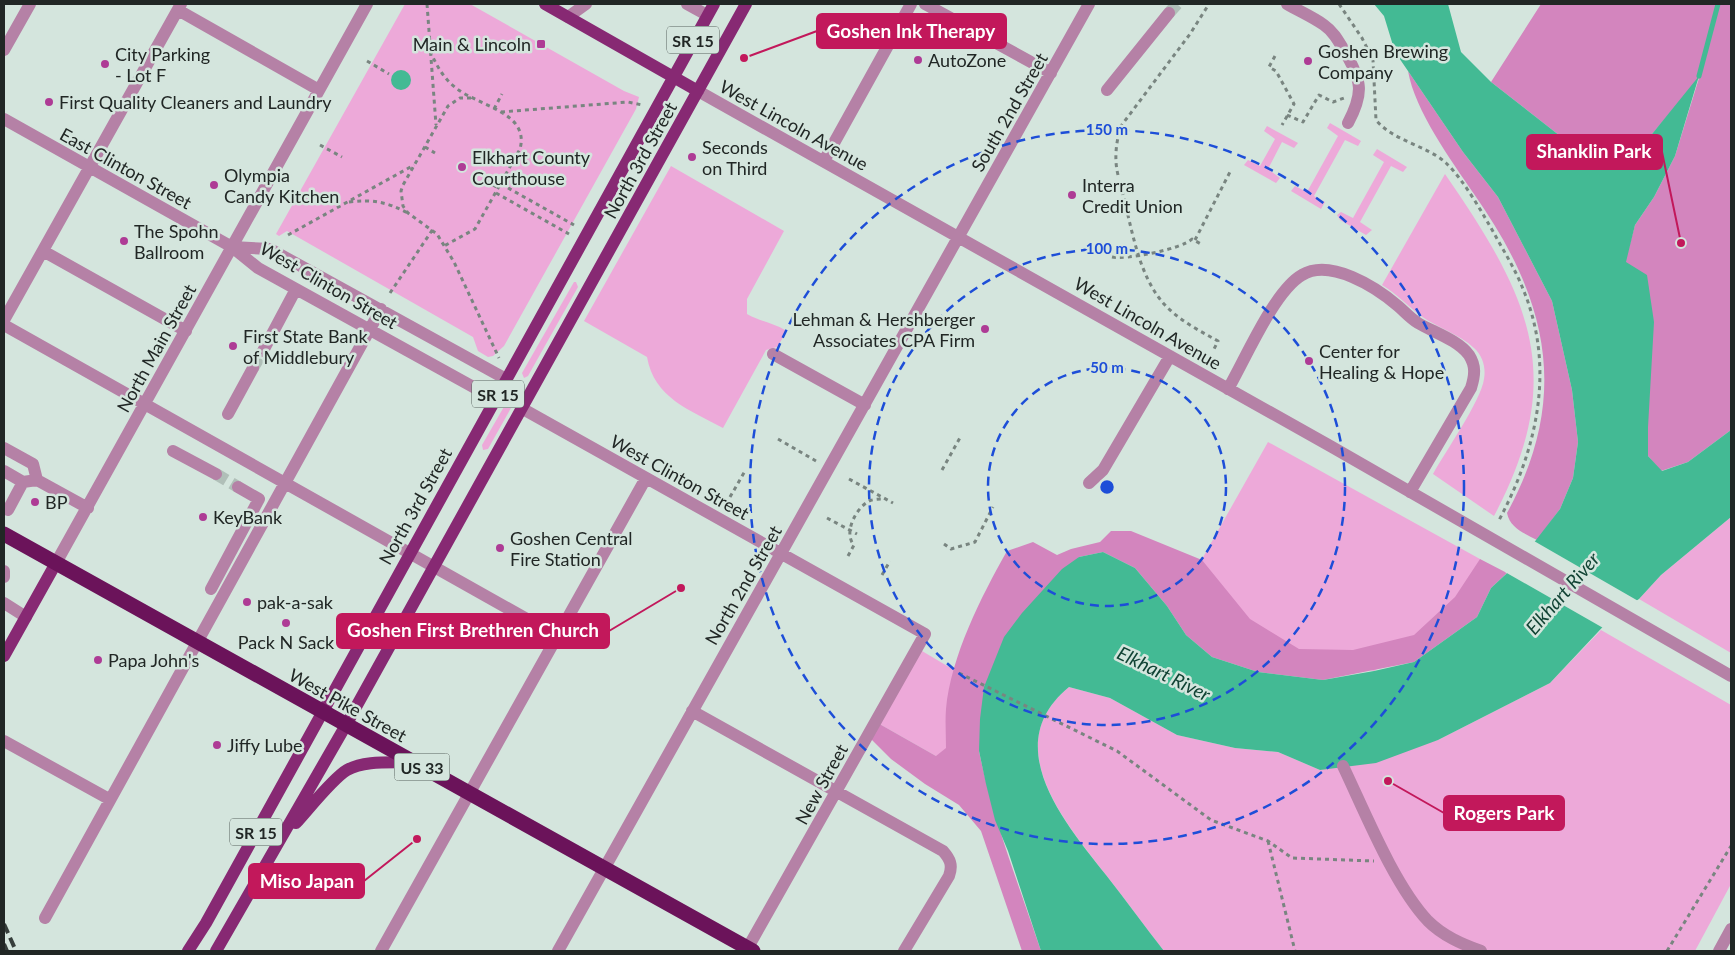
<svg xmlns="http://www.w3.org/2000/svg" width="1735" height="955" font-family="Lato,sans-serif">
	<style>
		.green { fill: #eda9d9 }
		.forest { fill: #d385be }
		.water { fill: #43ba94 }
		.pier { fill: #d4e5dd }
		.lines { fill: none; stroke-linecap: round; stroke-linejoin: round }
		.stream { stroke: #43ba94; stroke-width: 5 }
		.minor-tunnel { stroke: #b0bfb8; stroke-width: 12; stroke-dasharray: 12 6; stroke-linecap: butt }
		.path { stroke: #798580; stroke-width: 3; stroke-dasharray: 4 4; stroke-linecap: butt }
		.minor { stroke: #b581a6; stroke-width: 12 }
		.major { stroke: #872973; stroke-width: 12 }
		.highway { stroke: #6b135a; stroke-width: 15 }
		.rail { stroke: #363e3b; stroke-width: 4; stroke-dasharray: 10 5; stroke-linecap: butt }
		.ring { fill: none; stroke: #1d4ed8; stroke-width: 2.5; stroke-dasharray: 9 6 }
		.poi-dot { fill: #ae3b95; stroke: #d4e5dd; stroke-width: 2 }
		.labels { text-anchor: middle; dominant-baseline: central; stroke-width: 5; stroke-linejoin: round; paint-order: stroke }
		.shield { fill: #d4e5dd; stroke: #57605c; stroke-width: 1 }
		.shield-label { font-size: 16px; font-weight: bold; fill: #212725 }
		.poi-label { font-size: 18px; fill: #212725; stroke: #d4e5dd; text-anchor: start }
		.street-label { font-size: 18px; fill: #212725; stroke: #d4e5dd }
		.water-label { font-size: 19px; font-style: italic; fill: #114334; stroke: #d4e5dd }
		.centre { fill: #1d4ed8; stroke: #d4e5dd; stroke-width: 2.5 }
		.ring-label { font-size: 15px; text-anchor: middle; font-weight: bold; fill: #1d4ed8; stroke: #d4e5dd; stroke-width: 5; stroke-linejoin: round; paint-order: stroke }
		.leader { fill: none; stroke: #c2185b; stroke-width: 2 }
		.callout-dot { fill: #c2185b; stroke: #d4e5dd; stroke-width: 2 }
		.callout { fill: #c2185b; stroke: #c2185b; stroke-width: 2 }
		.callout-label { font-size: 19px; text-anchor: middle; font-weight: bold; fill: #fff }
	</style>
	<rect width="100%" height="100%" fill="#d4e5dd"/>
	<!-- green -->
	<path class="green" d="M405 4H470L624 91 639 97 636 109 504 346 493 356 488 357 478 351 473 337 287 231 279 236 276 234Z
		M1330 123 1361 141 1358 146 1345 140 1314 196 1325 202 1321 209 1291 191 1295 186 1307 192 1338 136 1327 128Z
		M1267 126 1298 143 1294 148 1282 142 1268 169 1280 178 1276 183 1244 165 1248 160 1260 166 1275 139 1264 131Z
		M1377 149 1407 167 1403 172 1391 166 1360 222 1372 230 1366 235 1340 220 1337 215 1341 212 1353 218 1384 162 1373 155Z
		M671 166 784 231 747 299V314C759 321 773 323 785 330L786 333 777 347 766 350 723 428C690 410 654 398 647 357L584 321Z
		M1445 174C1529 296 1569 374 1494 516L1433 474C1445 452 1481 401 1484 379 1486 368 1483 356 1474 348 1459 334 1438 328 1421 316 1408 306 1397 294 1382 285Z
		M574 282H576L578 287 528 376 524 378 522 373Z
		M517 384 521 387V390L488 449 483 450 482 445Z
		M1268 442 1480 559 1491 588 1374 671 1171 614Z
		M1731 517V653L1639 599 1661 575Z
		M1601 630 1731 705V884L1695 951H1164C1144 926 1126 900 1106 875 1065 822 998 745 1069 687L1110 698 1177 735 1235 748 1278 752 1320 770 1438 740 1550 683Z
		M917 648 959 673 979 751 936 756 876 722Z"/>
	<!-- forest -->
	<path class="forest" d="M1541 4H1731V430L1688 462 1661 471 1648 456V427L1625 262 1635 225 1654 197 1675 156 1699 78 1648 139 1629 169 1601 168 1491 82Z
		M1408 71 1463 152 1498 197 1552 301 1572 390 1578 442 1573 478 1560 509 1537 540C1524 533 1510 528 1507 513 1571 396 1548 299 1474 194 1451 160 1415 111 1408 71Z
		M1111 531H1131L1202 560 1250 619 1299 649 1353 650 1414 635 1455 597 1480 559 1507 573 1491 588 1477 617 1414 662 1323 680 1258 672 1212 657 1186 635 1167 606 1135 568 1103 552 1079 557 979 751C993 820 1019 885 1041 951H1022L981 831 959 805 925 784 891 759 868 736 876 722 936 756 946 748C946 735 945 722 946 709 951 656 981 597 1007 551L1033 542 1057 555 1071 549 1100 542Z"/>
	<!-- water -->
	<path class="water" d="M1374 4H1448L1461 52 1491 82 1601 168H1629L1648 139 1699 76 1675 156 1654 197 1635 225 1626 262 1647 275 1654 322 1648 427V456L1662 471 1688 462 1731 430V517L1661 575 1639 599 1613 616 1550 683 1438 740 1376 763 1320 770 1278 752 1235 748 1177 735 1110 698 1069 687C998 745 1065 823 1106 875 1126 900 1144 926 1164 951H1041L1008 851 995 820 986 784 979 751 980 719 984 687 1004 637 1022 613 1062 569 1079 557 1103 552 1135 568 1167 606 1186 635 1212 657 1258 672 1323 680 1374 671 1414 662 1477 617 1491 588 1519 562 1560 509 1573 478 1578 442 1572 390 1552 301 1498 197 1463 152 1408 71 1395 52 1384 16Z
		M391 80a10 10 0 1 1 20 0a10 10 0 1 1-20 0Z"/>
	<!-- pier -->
	<path class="pier" d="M1534 541 1640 602 1615 618 1605 629 1505 572Z"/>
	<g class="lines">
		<!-- stream -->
		<path class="stream" d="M1699 76 1718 4"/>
		<!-- minor-tunnel -->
		<path class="minor-tunnel" d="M1169 13 1177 4
			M253 368 263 351
			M216 474 238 487"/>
		<!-- path -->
		<path class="path" d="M427 4 436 125
			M1339 4 1362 38 1373 60 1376 120C1393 141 1428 146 1446 163 1464 180 1483 214 1495 235 1505 253 1516 271 1523 289 1556 368 1537 450 1498 522
			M430 51C437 66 443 78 456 88 478 106 530 112 520 149L475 229 444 246
			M1275 56 1269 67 1276 71 1294 104 1282 125
			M367 61 389 74
			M471 98H460L448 106 403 185 401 191 403 206 408 213 437 234 454 262 499 358
			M494 109 502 94
			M501 112 628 102 642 105
			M1287 115 1303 122 1319 95 1333 102 1344 98
			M320 145 342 157
			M425 147 435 153
			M1118 175C1114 159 1116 142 1121 126L1190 34 1209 4
			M486 181 498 188
			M501 184 574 225
			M1122 191C1132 228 1138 276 1165 305 1180 321 1200 331 1218 341L1214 349
			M496 193 569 234
			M349 202C372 199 387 202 408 213
			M288 235 414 165
			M1195 240 1231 170
			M1112 257C1126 260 1182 249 1192 239L1201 244
			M390 293 433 229
			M778 439 816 461
			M942 470 961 436
			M849 479 893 503
			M726 504 745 471
			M827 518 857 534
			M944 544 951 549 975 542 993 507
			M848 556 854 545C843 533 856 508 869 501 874 499 880 499 885 499
			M882 575 890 561
			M959 673 1117 751 1211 820 1268 841 1292 858 1374 861
			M1268 841 1295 951
			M1667 951 1731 846"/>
		<!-- minor -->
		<path class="minor" d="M687 4 707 15
			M925 4 1051 73
			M1287 4C1299 11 1313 17 1324 25 1334 32 1339 42 1345 52 1362 81 1364 93 1348 123
			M178 10 319 90
			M568 17 586 4
			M4 50 30 4
			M1107 90 1169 13
			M698 91 1332 447 1731 676
			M4 119 232 247 258 268 495 399
			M824 161 911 4
			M232 247 270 249 506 379
			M43 251 186 331
			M4 320 181 4
			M4 325 557 636
			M263 351 296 289
			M773 354 865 405
			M1228 389C1245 360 1274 291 1302 275 1330 258 1376 287 1398 306 1404 311 1410 318 1418 323 1433 332 1458 340 1469 355 1476 366 1475 375 1471 388L1410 492
			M523 409 925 634 746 951
			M228 414 253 368
			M4 448 33 464 37 480 88 508
			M173 451 216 474
			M4 471 23 482
			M1089 483 1103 470 1170 356
			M8 510 23 482 37 480
			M56 563 367 4
			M4 571V577
			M211 589 259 499 238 487
			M4 603 26 617
			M692 711 943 851C950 859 953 865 949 876L904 951
			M4 741 109 799
			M1343 766C1365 812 1394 885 1428 921 1443 936 1462 944 1481 951
			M45 918 381 309
			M381 951 646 478
			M558 951 1089 4
			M1719 951 1731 929"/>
		<!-- major -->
		<path class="major" d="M545 4 698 91
			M4 656 56 563
			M296 823C308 810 333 778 347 770 365 760 392 763 412 762
			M188 951 206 923 714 4
			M216 951 346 725 746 4"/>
		<!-- highway -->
		<path class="highway" d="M4 534 753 951"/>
		<!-- rail -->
		<path class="rail" d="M4 924 16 951
			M4 944 7 951"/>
	</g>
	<!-- distance rings -->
	<g class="ring">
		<circle cx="1107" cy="487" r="119"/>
		<circle cx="1107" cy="487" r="238"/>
		<circle cx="1107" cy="487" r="357"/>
	</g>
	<!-- markers -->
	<g class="poi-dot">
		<rect x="536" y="39" width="10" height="10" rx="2.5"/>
		<circle cx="918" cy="60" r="5"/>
		<circle cx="1308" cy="61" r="5"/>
		<circle cx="105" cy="64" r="5"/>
		<circle cx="49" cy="102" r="5"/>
		<circle cx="692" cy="157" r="5"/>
		<circle cx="462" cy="167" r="5"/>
		<circle cx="214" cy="185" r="5"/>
		<circle cx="1072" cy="195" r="5"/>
		<circle cx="124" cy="241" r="5"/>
		<circle cx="985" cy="329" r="5"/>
		<circle cx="233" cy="346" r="5"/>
		<circle cx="1309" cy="361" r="5"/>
		<circle cx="35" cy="502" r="5"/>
		<circle cx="203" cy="517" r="5"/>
		<circle cx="500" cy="548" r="5"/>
		<circle cx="247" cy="602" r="5"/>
		<circle cx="286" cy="623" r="5"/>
		<circle cx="98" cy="660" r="5"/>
		<circle cx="217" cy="745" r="5"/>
	</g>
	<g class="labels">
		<!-- shield labels -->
		<g class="shield">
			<rect x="667" y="26.5" width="52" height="27" rx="4"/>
			<rect x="472" y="380.5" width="52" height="27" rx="4"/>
			<rect x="394.5" y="753.5" width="55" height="27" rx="4"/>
			<rect x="230" y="818.5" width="52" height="27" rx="4"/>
		</g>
		<g class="shield-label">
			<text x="693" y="40">SR 15</text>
			<text x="498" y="394">SR 15</text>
			<text x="422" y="767">US 33</text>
			<text x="256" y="832">SR 15</text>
		</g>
		<!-- poi labels -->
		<g class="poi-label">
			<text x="531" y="44" text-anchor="end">Main &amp; Lincoln</text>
			<text x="1318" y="51">Goshen Brewing<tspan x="1318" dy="21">Company</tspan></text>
			<text x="115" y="54">City Parking<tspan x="115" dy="21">- Lot F</tspan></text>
			<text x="928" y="60">AutoZone</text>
			<text x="59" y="102">First Quality Cleaners and Laundry</text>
			<text x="702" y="147">Seconds<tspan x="702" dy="21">on Third</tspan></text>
			<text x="472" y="157">Elkhart County<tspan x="472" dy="21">Courthouse</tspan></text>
			<text x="224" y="175">Olympia<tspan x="224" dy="21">Candy Kitchen</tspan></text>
			<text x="1082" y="185">Interra<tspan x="1082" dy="21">Credit Union</tspan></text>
			<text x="134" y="231">The Spohn<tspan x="134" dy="21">Ballroom</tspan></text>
			<text x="975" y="319" text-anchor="end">Lehman &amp; Hershberger<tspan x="975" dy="21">Associates CPA Firm</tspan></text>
			<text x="243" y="336">First State Bank<tspan x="243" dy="21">of Middlebury</tspan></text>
			<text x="1319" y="351">Center for<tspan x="1319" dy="21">Healing &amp; Hope</tspan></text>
			<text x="45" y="502">BP</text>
			<text x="213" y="517">KeyBank</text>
			<text x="510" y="538">Goshen Central<tspan x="510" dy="21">Fire Station</tspan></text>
			<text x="257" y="602">pak-a-sak</text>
			<text x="286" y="642" text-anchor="middle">Pack N Sack</text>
			<text x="108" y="660">Papa John's</text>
			<text x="227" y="745">Jiffy Lube</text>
		</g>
		<!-- street labels -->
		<g class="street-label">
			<text transform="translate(1009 112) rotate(-60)">South 2nd Street</text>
			<text transform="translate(794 125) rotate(29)">West Lincoln Avenue</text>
			<text transform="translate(640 160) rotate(-61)">North 3rd Street</text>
			<text transform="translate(126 168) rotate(29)">East Clinton Street</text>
			<text transform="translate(329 285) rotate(30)">West Clinton Street</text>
			<text transform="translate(1148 323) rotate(30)">West Lincoln Avenue</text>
			<text transform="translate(156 348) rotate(-61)">North Main Street</text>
			<text transform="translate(680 477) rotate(29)">West Clinton Street</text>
			<text transform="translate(415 506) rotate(-61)">North 3rd Street</text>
			<text transform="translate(743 585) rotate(-60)">North 2nd Street</text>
			<text transform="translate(348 705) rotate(29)">West Pike Street</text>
			<text transform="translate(821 784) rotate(-61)">New Street</text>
		</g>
		<!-- water labels -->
		<g class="water-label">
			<text transform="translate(1562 593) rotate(-49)">Elkhart River</text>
			<text transform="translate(1164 673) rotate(26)">Elkhart River</text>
		</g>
	</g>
	<circle cx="1107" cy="487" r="8" class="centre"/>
	<g class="ring-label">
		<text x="1107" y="135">150 m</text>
		<text x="1107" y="254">100 m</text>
		<text x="1107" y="373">50 m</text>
	</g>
	<!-- callouts -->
	<path class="leader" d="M744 58L817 31M1681 243L1662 152M681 588L609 631M1388 781L1444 813M417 839L364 881"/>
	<g class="callout-dot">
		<circle cx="744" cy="58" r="5"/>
		<circle cx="1681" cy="243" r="5"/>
		<circle cx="681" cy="588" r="5"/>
		<circle cx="1388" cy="781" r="5"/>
		<circle cx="417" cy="839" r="5"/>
	</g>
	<g class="callout">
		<rect x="817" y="14" width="189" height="34" rx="5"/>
		<rect x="1527" y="135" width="135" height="34" rx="5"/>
		<rect x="337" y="614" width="272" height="34" rx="5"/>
		<rect x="1444" y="796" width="120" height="34" rx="5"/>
		<rect x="249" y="864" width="115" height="34" rx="5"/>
	</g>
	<g class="callout-label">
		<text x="911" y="38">Goshen Ink Therapy</text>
		<text x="1594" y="158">Shanklin Park</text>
		<text x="473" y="637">Goshen First Brethren Church</text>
		<text x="1504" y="820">Rogers Park</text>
		<text x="307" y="888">Miso Japan</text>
	</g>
	<!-- border -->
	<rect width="1735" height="955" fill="none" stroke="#212725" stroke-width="10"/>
</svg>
